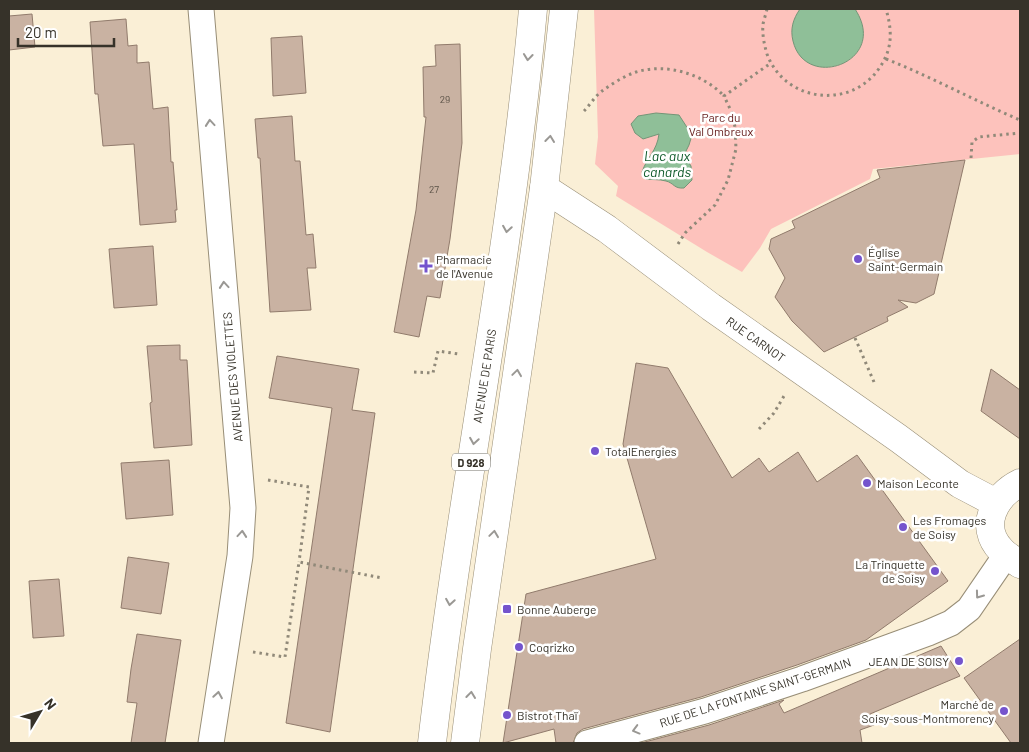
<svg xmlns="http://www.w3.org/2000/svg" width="1029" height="752" font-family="Barlow,sans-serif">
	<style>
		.green { fill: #fdc2bc }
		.water { fill: #8fbf98; stroke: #749577 }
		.building { fill: #c9b2a2; stroke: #917b6c }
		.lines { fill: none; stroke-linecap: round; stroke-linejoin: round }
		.minor-casing { stroke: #988e77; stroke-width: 27 }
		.tertiary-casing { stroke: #988e77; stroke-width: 29 }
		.primary-casing { stroke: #988e77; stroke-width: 29 }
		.path { stroke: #908979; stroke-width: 3; stroke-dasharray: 2.5 4; stroke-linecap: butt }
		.minor { stroke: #fff; stroke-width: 25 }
		.tertiary { stroke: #fff; stroke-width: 28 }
		.primary { stroke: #fff; stroke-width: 28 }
		.oneway { stroke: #9a9894 }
		.poi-dot { fill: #7454cd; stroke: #fff; stroke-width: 2 }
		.labels { text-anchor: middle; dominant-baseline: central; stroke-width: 5; stroke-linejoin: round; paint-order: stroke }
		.number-label { font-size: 10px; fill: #5b5247 }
		.shield { fill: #fff; stroke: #727069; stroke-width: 1 }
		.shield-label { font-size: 11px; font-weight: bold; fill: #363229 }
		.park-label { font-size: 12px; fill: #631a19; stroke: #fff }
		.poi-label { font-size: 12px; fill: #363229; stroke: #fff; text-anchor: start }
		.street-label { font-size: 12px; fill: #363229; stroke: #fff }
		.water-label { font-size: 14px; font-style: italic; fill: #0e5a2a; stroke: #fff }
	</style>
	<rect width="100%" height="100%" fill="#faefd6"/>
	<!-- green -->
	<path class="green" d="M594 9H1020V154L873 169 870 179 771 229 760 248 742 272 707 252 616 196 618 186 595 164 598 137Z"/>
	<!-- water -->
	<path class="water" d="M800 9H855C890 62 805 92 793 41 790 29 793 19 800 9Z
		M656 113 679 115 692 135 689 145 684 155 691 166 692 180 684 188C674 189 674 183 666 181 659 179 652 180 646 179L642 172C647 157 657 151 659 134L643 139 635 133 631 124 638 116Z"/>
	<!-- building -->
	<path class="building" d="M32 14 35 47 9 50V16Z
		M126 19 128 46 137 45V63L149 62 153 109 168 107 171 162H173L177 210H175L176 222 140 225 134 144 103 146 98 94H95L90 22Z
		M302 36 306 93 273 96 271 38Z
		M460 44 462 143 450 239 440 298 427 296 419 337 394 332 416 210 426 117H424L423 67 436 66 435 45Z
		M292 116 295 161H300L306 235 313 234 316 268H307L311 310 270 312 260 158H258L255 119Z
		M965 160 934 294 916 303 898 300 908 307 887 317 888 321 824 352 792 321 775 297 785 278 769 249 771 239 795 228 792 221 880 178 877 170Z
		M153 246 157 305 114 308 109 249Z
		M180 345V360H187L192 445 154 448 150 403 152 402 147 346Z
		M277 356 359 369 352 410 375 413 330 732 286 723 332 408 269 398Z
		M636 363 668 368 732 478 759 458 769 472 798 452 817 482 857 455 948 581 866 640 797 665 701 697 583 729 577 733 573 743H556L554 729 503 743 526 594 656 559 623 444Z
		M991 369 1020 390V439L981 411Z
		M169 460 173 515 126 519 121 463Z
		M128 557 169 563 161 614 121 608Z
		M59 579 64 636 33 638 29 581Z
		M137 634 181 640 165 743H131L137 703 127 702 131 669Z
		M1020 639V743H1011L964 678Z
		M941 646 960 676 870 714 874 725 860 730 862 743H641L709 725 784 700 779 704 784 713Z"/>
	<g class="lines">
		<defs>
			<path id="minor" d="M201 9 243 508 240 556 211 743
				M587 743 705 711 802 679 928 633 951 623 969 609 1006 555"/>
			<path id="tertiary" d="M544 188 607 229 711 307 898 438 960 484 996 503
				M1020 483C995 495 978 526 1001 550 1006 556 1014 560 1020 564"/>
			<path id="primary" d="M432 743C460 498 511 255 533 9
				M465 743 477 649 544 188 564 9"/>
		</defs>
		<!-- minor casing -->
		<use href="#minor" class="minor-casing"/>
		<!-- tertiary casing -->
		<use href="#tertiary" class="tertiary-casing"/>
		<!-- primary casing -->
		<use href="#primary" class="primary-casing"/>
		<!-- path -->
		<path class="path" d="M767 9C766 14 764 19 763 24 762 33 764 44 767 54 785 103 852 110 880 67 893 48 892 30 886 9
			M886 59C932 77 975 101 1020 120
			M584 111C590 105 595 96 602 91 612 84 624 76 636 72 666 63 702 73 724 96
			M971 158 972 142 979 137 1020 133
			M678 244 685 233 715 205 728 180 736 149 735 127 732 113 724 96 771 63
			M855 338 874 382
			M414 372 433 373 438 351 459 354
			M759 429 774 413 784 396
			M268 480 309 487 299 562
			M253 652 285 657 299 562 382 578"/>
		<!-- minor -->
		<use href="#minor" class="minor"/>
		<!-- tertiary -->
		<use href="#tertiary" class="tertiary"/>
		<!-- primary -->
		<use href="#primary" class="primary"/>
	</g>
	<!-- one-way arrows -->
	<defs><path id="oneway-chevron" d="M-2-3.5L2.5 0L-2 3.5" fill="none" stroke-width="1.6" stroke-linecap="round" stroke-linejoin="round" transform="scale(1.25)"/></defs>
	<g class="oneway">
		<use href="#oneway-chevron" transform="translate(528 57) rotate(96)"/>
		<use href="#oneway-chevron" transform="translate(210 123) rotate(-95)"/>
		<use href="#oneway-chevron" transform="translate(550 139) rotate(-83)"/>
		<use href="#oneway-chevron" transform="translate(507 229) rotate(99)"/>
		<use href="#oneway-chevron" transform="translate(224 285) rotate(-95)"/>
		<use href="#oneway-chevron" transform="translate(517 373) rotate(-82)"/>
		<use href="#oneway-chevron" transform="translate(474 441) rotate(99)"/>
		<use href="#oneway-chevron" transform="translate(242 534) rotate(-85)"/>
		<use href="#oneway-chevron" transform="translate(494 534) rotate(-82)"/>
		<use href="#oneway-chevron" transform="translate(979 595) rotate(126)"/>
		<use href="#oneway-chevron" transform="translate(450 602) rotate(99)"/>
		<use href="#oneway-chevron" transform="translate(218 695) rotate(-81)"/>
		<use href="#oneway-chevron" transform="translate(471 695) rotate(-83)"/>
		<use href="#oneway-chevron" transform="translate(636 730) rotate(165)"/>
	</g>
	<!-- markers -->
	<g class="poi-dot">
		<circle cx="858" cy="259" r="5"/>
		<path d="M423.5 258.5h5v5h5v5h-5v5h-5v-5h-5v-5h5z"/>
		<circle cx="595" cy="451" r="5"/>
		<circle cx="867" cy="483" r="5"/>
		<circle cx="903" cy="527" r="5"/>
		<circle cx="935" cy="571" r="5"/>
		<rect x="502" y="604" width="10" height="10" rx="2.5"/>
		<circle cx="519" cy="647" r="5"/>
		<circle cx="959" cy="661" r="5"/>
		<circle cx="1004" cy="711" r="5"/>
		<circle cx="507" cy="715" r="5"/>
	</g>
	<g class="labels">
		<!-- number labels -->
		<g class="number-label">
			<text x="445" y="99">29</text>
			<text x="434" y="189">27</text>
		</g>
		<!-- shield labels -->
		<rect class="shield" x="452" y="453.5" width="38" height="17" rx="4"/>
		<g class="shield-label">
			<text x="471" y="462">D 928</text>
		</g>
		<!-- park labels -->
		<g class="park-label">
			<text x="721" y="117">Parc du<tspan x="721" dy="14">Val Ombreux</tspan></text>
		</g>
		<!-- poi labels -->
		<g class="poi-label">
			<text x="868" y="252">Église<tspan x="868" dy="14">Saint-Germain</tspan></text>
			<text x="436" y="259">Pharmacie<tspan x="436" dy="14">de l'Avenue</tspan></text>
			<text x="605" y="451">TotalEnergies</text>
			<text x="877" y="483">Maison Leconte</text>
			<text x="913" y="520">Les Fromages<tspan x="913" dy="14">de Soisy</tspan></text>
			<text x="925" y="564" text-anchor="end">La Trinquette<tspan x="925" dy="14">de Soisy</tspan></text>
			<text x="517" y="609">Bonne Auberge</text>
			<text x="529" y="647">Coqrizko</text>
			<text x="949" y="661" text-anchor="end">JEAN DE SOISY</text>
			<text x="994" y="704" text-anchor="end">Marché de<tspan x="994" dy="14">Soisy-sous-Montmorency</tspan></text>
			<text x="517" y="715">Bistrot Thaï</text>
		</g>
		<!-- street labels -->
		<g class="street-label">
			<text transform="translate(756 339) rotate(35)">RUE CARNOT</text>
			<text transform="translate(484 376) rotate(-81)">AVENUE DE PARIS</text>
			<text transform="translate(232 377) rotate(-95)">AVENUE DES VIOLETTES</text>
			<text transform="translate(755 692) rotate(-18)">RUE DE LA FONTAINE SAINT-GERMAIN</text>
		</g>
		<!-- water labels -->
		<g class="water-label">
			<text x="667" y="155">Lac aux<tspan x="667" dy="16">canards</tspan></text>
		</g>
	</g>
	<!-- border -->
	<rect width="1029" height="752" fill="none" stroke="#363229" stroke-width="20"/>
	<!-- north arrow -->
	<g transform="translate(40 712) rotate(52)" stroke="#ffffff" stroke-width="4" paint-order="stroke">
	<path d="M0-4L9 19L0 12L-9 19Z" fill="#363229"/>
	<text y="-8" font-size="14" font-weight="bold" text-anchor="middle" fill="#363229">N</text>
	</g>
	<!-- scale -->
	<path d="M18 38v8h96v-8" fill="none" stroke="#363229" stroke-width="2.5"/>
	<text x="25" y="38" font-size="15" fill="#363229" stroke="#ffffff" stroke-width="4" paint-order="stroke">20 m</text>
</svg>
